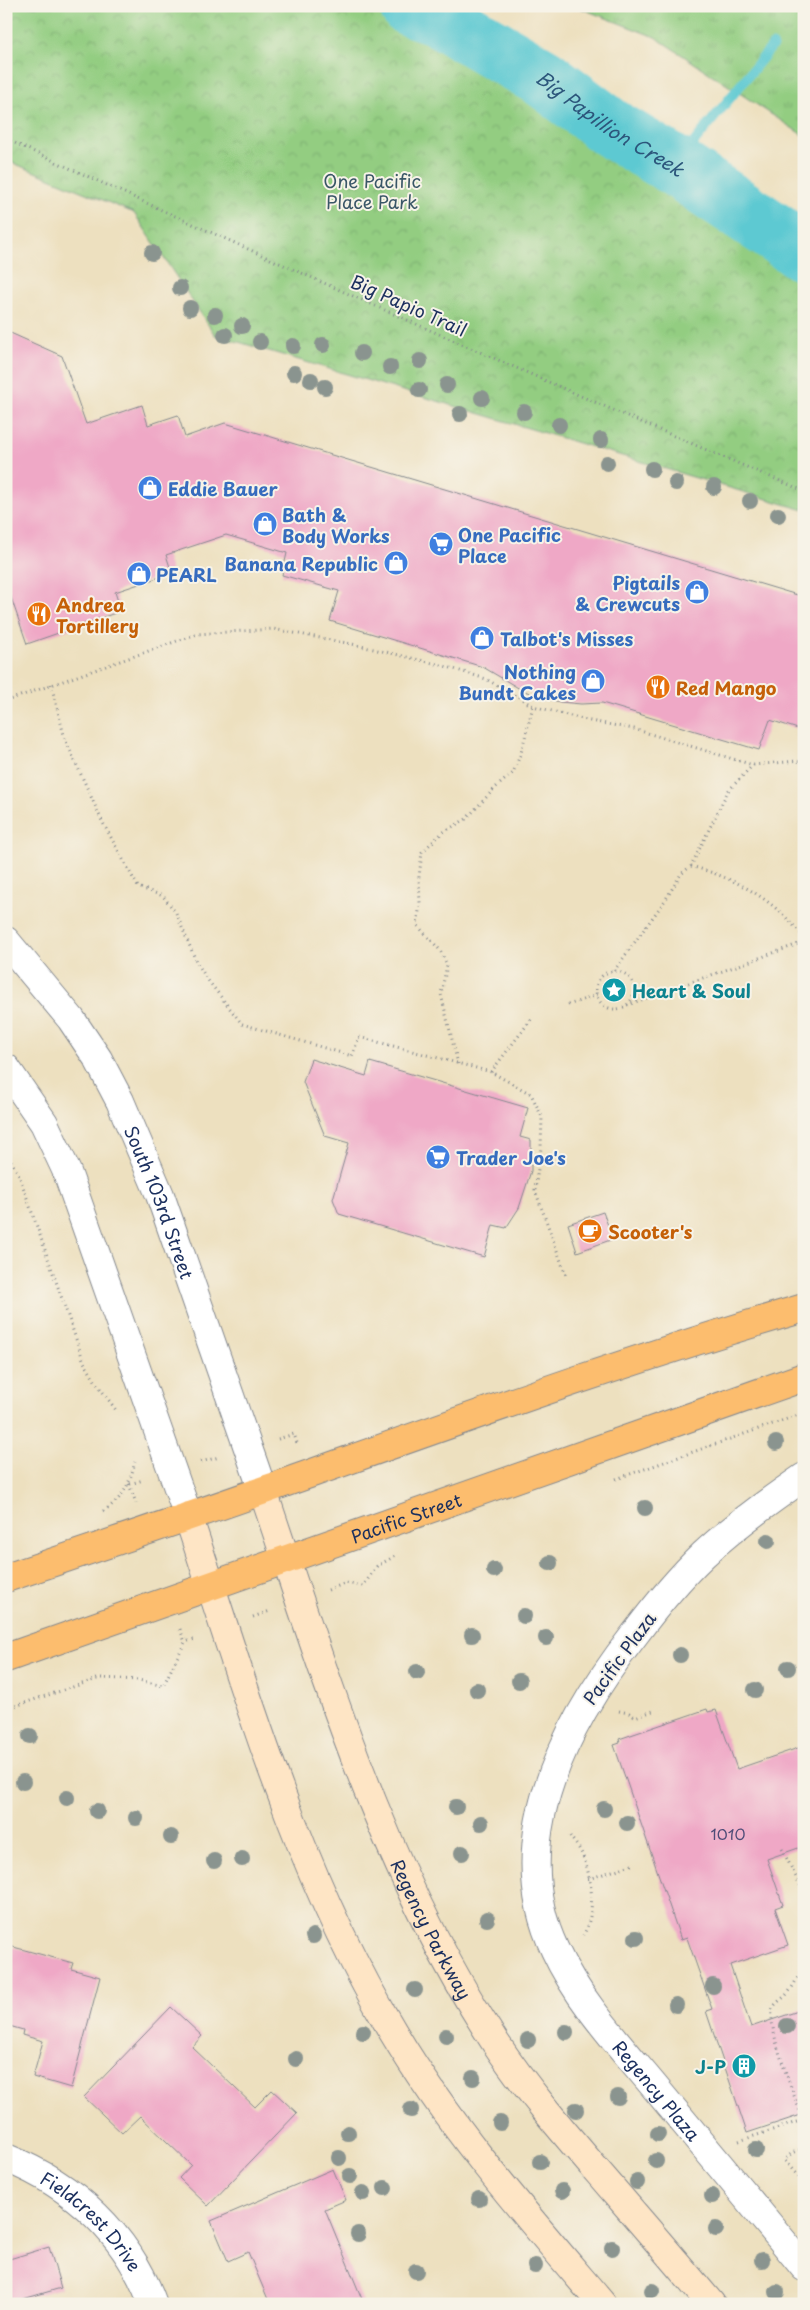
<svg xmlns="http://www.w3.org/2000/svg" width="810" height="2310" font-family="'Playpen Sans',sans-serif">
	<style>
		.grass { fill: url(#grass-tufts); stroke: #577e70 }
		.park { fill: url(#park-crowns); stroke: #577e70 }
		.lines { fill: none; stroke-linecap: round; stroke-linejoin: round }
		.stream { stroke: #5dc9d2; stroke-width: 10 }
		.river { stroke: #5dc9d2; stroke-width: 60 }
		.building { fill: #efa8c6 }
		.minor-casing { stroke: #84888e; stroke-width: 30 }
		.secondary-casing { stroke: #84888e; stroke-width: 30 }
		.primary-casing { stroke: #84888e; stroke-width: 30 }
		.path { stroke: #84888e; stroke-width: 3; stroke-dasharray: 1 4; stroke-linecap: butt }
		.minor { stroke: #fff; stroke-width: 28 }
		.secondary { stroke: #fee5c5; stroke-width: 28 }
		.primary { stroke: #fcbd6e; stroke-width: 28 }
		.tree { fill: #8a948f }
		.labels { text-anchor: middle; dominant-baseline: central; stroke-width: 4; stroke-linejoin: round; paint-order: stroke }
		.number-label { font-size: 15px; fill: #504d78 }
		.park-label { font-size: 18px; fill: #395667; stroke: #f7f3e8 }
		.street-label { font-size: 18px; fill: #1b2f5e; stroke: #f7f3e8 }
		.shop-label { font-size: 18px; font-weight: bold; fill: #366cbe; stroke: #f7f3e8; text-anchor: start }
		.food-label { font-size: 18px; font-weight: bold; fill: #c56008; stroke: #f7f3e8; text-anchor: start }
		.culture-label { font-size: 18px; font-weight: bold; fill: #0d838f; stroke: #f7f3e8; text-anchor: start }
		.water-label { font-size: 19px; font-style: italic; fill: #2c567b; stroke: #f7f3e8 }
	</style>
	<defs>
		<pattern id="grass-tufts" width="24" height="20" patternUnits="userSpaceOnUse" patternTransform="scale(1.25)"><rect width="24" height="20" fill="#93cd81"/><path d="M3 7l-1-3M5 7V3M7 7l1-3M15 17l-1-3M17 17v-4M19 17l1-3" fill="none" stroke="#7eb072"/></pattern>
		<pattern id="park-crowns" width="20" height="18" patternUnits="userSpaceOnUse" patternTransform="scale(1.25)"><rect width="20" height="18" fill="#93cd81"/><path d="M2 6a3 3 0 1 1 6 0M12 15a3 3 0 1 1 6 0" fill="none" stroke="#7eb072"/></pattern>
	</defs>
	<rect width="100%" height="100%" fill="#f7f3e8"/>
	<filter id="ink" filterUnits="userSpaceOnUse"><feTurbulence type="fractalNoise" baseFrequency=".02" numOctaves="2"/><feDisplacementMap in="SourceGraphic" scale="10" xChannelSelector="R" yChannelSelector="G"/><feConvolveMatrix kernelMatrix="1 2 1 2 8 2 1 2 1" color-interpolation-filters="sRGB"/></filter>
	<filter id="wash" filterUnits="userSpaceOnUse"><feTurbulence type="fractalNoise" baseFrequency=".0096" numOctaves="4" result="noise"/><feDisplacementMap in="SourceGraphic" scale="20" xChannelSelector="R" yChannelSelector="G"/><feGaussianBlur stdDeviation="1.12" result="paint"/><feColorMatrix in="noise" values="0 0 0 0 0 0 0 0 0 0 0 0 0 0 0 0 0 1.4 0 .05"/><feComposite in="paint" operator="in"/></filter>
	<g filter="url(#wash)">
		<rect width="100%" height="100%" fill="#ede0bf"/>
		<!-- grass -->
		<path class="grass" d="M575 6H804V136L655 37Z"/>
		<!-- park -->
		<path class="park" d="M6 6H409L436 15 544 78 609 127 675 166 804 252V510L215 335 134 213 6 160Z"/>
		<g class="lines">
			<!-- stream -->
			<path class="stream" d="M675 166 773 45"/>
			<!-- river -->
			<path class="river" id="s1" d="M409 6 436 15 544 78 609 127 675 166 804 252"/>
		</g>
		<g id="blocks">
			<!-- building -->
			<path class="building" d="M6 331 62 356 86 424 142 405 148 425 178 415 185 437 225 423 804 597V731L770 720 759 750 602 703 581 704 560 702 539 697 520 689 483 667 330 621 339 591 282 575 287 553 226 535 166 555 172 573 115 592 121 611 27 644 6 583Z
				M311 1059 366 1076 370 1062 528 1108 520 1137 531 1140V1171L519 1208 506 1228 493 1225 484 1257 339 1214 333 1199 349 1143 325 1136 303 1082Z
				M603 1212 613 1239 577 1252 568 1224Z
				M707 1709 708 1712 716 1710 737 1769 804 1746V1846L767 1859 783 1905 775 1908 788 1945 730 1965 751 2027 804 2009V2114L747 2133 706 2011 712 2009 687 1938 681 1940 614 1745 620 1743 619 1739Z
				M6 1945 73 1963 71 1969 100 1977 71 2088 33 2077 43 2041 22 2035 23 2030 6 2025Z
				M171 2007 202 2036 192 2047 255 2107 272 2090 297 2113 208 2206 179 2178 191 2165 140 2116 122 2133 84 2097Z
				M333 2169 346 2200 325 2209 364 2304H270L248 2252 228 2261 211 2221Z
				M49 2247 61 2288 6 2304V2260Z"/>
		</g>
	</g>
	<g filter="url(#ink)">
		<use href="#blocks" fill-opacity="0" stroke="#84888e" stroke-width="1"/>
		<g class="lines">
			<defs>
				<g id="minor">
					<path id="s2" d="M6 941 71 1019 98 1059 120 1101 160 1195 263 1491"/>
					<path d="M6 1068 44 1123 67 1172 188 1516"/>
					<path id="s3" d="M804 1477C769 1501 734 1526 703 1555 678 1579 656 1606 635 1634 567 1721 502 1839 555 1950 578 2000 618 2043 653 2085 703 2145 754 2206 804 2267"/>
					<path id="s4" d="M6 2158C74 2185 128 2235 153 2304"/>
				</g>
				<g id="secondary">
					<path id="s5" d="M263 1491C327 1681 384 1872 495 2042 531 2096 574 2144 616 2193 648 2230 680 2267 711 2304"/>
					<path d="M188 1516C246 1692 297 1872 393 2032 452 2131 528 2217 602 2304"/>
				</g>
				<g id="primary">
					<path d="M6 1578C93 1549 180 1520 267 1489 445 1426 622 1361 804 1308"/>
					<path id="s6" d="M6 1658 804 1377"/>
				</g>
			</defs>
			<!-- minor casing -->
			<use href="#minor" class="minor-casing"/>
			<!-- secondary casing -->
			<use href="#secondary" class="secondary-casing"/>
			<!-- primary casing -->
			<use href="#primary" class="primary-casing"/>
			<!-- path -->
			<path class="path" d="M6 139C270 260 536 379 804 491
				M51 684 65 739 102 821 138 887 163 896 176 913 196 961 207 979 242 1024 352 1056 359 1037 491 1072 531 1094 542 1117 541 1148 535 1190 567 1278
				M6 701 197 634 273 629 352 644 441 665 486 679 533 706 590 721 634 729 753 765 797 761 804 763
				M691 866C740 880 771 898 804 937
				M614 971 666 899 681 874 691 866 728 791 753 765
				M596 990a19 19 0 1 1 38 0a19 19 0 1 1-38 0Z
				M568 1005 597 995
				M627 1005 804 942
				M458 1064 441 994 447 965 440 950 417 925 420 904 419 877 422 852 442 833 466 819 495 788 513 773 521 753 533 706
				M491 1072 533 1017
				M6 1152 19 1175 84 1362 97 1384 116 1410
				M278 1439 294 1434 298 1446
				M201 1462 219 1457
				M616 1479 804 1413
				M129 1484 136 1503
				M130 1484 143 1480
				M103 1511C124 1498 129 1485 135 1462
				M328 1590 346 1583 363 1586 377 1566 397 1555
				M253 1617 270 1611
				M180 1629 185 1642
				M6 1709 100 1678 139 1680 163 1686 185 1642 195 1639
				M619 1711 629 1713 635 1717 656 1710
				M570 1836C573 1841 578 1846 581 1852 592 1875 597 1913 583 1935
				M782 1849 804 1893
				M588 1879 634 1864
				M804 1964C799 1975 794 1986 787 1994 783 1999 776 2002 773 2008 765 2025 797 2102 804 2122
				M739 2141 803 2120
				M804 2148 792 2153 784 2160 804 2183"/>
			<!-- minor -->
			<use href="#minor" class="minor"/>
			<!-- secondary -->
			<use href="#secondary" class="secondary"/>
			<!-- primary -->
			<use href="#primary" class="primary"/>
		</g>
		<!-- trees -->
		<g class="tree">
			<circle cx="152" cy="253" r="8"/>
			<circle cx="180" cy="288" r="8"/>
			<circle cx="190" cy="308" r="8"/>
			<circle cx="215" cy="315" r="8"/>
			<circle cx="242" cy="326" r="8"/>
			<circle cx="225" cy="335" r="8"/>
			<circle cx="260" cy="342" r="8"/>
			<circle cx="323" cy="345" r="8"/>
			<circle cx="293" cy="346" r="8"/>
			<circle cx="362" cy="353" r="8"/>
			<circle cx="420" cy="361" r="8"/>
			<circle cx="390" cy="367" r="8"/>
			<circle cx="294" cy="373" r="8"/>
			<circle cx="311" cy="380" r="8"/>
			<circle cx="447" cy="385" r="8"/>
			<circle cx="325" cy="387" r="8"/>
			<circle cx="419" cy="390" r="8"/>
			<circle cx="482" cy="398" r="8"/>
			<circle cx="524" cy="412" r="8"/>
			<circle cx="460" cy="414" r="8"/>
			<circle cx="559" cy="425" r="8"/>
			<circle cx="601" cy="440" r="8"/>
			<circle cx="607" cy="463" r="8"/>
			<circle cx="652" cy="469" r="8"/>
			<circle cx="676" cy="483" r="8"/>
			<circle cx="714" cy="487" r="8"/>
			<circle cx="750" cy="501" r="8"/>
			<circle cx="778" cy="515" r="8"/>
			<circle cx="776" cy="1443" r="8"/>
			<circle cx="645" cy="1508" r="8"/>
			<circle cx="768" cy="1541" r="8"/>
			<circle cx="550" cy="1563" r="8"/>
			<circle cx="494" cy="1570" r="8"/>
			<circle cx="524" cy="1616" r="8"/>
			<circle cx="472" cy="1635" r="8"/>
			<circle cx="546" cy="1638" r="8"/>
			<circle cx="680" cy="1655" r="8"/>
			<circle cx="788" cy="1668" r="8"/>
			<circle cx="417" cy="1672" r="8"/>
			<circle cx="519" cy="1681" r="8"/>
			<circle cx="477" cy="1690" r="8"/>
			<circle cx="755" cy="1690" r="8"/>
			<circle cx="30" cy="1736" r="8"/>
			<circle cx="23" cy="1782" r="8"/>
			<circle cx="67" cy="1798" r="8"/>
			<circle cx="456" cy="1807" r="8"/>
			<circle cx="604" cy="1809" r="8"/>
			<circle cx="97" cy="1811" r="8"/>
			<circle cx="136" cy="1818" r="8"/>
			<circle cx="481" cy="1823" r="8"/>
			<circle cx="627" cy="1823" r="8"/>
			<circle cx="171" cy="1837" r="8"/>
			<circle cx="462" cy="1853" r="8"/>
			<circle cx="242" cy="1859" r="8"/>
			<circle cx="214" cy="1861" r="8"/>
			<circle cx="487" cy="1919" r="8"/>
			<circle cx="313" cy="1936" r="8"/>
			<circle cx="636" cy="1938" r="8"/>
			<circle cx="713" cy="1986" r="8"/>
			<circle cx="415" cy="1990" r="8"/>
			<circle cx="676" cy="2005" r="8"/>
			<circle cx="787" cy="2026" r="8"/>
			<circle cx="363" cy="2032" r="8"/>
			<circle cx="566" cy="2032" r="8"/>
			<circle cx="446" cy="2036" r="8"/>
			<circle cx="528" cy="2040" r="8"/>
			<circle cx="296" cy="2059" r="8"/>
			<circle cx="473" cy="2078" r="8"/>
			<circle cx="618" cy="2097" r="8"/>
			<circle cx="411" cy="2110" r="8"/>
			<circle cx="576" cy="2110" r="8"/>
			<circle cx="500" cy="2123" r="8"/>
			<circle cx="348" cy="2133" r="8"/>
			<circle cx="658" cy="2134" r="8"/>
			<circle cx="756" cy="2150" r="8"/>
			<circle cx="339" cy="2158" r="8"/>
			<circle cx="656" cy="2161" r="8"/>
			<circle cx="540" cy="2162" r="8"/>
			<circle cx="350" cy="2176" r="8"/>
			<circle cx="637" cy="2182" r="8"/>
			<circle cx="385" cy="2188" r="8"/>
			<circle cx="562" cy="2191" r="8"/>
			<circle cx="363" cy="2193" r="8"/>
			<circle cx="712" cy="2196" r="8"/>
			<circle cx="479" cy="2199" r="8"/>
			<circle cx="716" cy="2229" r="8"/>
			<circle cx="358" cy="2234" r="8"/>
			<circle cx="612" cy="2248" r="8"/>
			<circle cx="762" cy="2260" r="8"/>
			<circle cx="535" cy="2266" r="8"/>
			<circle cx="416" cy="2271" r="8"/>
			<circle cx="652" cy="2291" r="8"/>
			<circle cx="777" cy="2292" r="8"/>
		</g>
	</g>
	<!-- icons -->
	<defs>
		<symbol id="shop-disc" viewBox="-11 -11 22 22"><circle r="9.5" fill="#3f7fe0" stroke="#f7f3e8"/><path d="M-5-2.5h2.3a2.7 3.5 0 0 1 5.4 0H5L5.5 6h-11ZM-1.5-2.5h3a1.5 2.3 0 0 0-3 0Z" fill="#fff"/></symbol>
		<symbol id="supermarket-disc" viewBox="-11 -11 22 22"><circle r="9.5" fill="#3f7fe0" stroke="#f7f3e8"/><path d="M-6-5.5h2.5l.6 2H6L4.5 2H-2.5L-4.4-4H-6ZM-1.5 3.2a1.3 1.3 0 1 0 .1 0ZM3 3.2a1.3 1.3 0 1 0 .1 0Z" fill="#fff"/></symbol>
		<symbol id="restaurant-disc" viewBox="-11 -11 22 22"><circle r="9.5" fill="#e8710a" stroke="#f7f3e8"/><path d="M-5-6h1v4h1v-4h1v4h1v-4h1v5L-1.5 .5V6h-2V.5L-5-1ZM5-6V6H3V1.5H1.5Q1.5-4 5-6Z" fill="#fff"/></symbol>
		<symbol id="sight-disc" viewBox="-11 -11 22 22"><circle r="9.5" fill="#0f9aa8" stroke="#f7f3e8"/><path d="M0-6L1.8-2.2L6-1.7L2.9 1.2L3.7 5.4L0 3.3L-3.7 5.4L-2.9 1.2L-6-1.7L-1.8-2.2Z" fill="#fff"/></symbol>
		<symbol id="cafe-disc" viewBox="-11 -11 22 22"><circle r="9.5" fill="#e8710a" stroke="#f7f3e8"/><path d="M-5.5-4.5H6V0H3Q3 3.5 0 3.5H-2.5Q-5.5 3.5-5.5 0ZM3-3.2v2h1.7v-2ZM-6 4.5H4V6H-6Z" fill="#fff"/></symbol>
		<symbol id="building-disc" viewBox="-11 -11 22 22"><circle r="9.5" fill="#0f9aa8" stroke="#f7f3e8"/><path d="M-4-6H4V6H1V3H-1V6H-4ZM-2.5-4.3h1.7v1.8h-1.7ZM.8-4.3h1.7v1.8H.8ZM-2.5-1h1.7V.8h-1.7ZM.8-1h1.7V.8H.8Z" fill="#fff"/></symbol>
	</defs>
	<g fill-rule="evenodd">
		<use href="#shop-disc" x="136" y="474" width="28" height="28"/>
		<use href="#shop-disc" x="251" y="510" width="28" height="28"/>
		<use href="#supermarket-disc" x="427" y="530" width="28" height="28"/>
		<use href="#shop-disc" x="382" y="549" width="28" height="28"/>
		<use href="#shop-disc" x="125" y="560" width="28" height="28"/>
		<use href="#shop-disc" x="683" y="578" width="28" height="28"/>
		<use href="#restaurant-disc" x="25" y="600" width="28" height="28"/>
		<use href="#shop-disc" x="468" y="624" width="28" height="28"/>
		<use href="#shop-disc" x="579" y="667" width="28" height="28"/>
		<use href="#restaurant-disc" x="644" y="673" width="28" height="28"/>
		<use href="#sight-disc" x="600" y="976" width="28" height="28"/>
		<use href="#supermarket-disc" x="424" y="1143" width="28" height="28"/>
		<use href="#cafe-disc" x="576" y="1217" width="28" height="28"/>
		<use href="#building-disc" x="730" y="2052" width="28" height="28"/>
	</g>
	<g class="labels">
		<!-- number labels -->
		<g class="number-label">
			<text x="728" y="1833">1010</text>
		</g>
		<!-- park labels -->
		<g class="park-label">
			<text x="372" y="180">One Pacific<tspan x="372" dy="21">Place Park</tspan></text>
		</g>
		<!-- street labels -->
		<g class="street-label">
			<text transform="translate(409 305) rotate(24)">Big Papio Trail</text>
			<text stroke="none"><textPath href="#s2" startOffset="306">South 103rd Street</textPath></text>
			<text stroke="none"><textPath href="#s6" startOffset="424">Pacific Street</textPath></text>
			<text transform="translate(619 1658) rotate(-54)">Pacific Plaza</text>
			<text stroke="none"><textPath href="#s5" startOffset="470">Regency Parkway</textPath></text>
			<text stroke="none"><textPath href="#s3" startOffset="750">Regency Plaza</textPath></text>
			<text stroke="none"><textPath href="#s4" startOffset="108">Fieldcrest Drive</textPath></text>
		</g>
		<!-- shop labels -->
		<g class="shop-label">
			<text x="168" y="488">Eddie Bauer</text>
			<text x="282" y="514">Bath &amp;<tspan x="282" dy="21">Body Works</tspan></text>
			<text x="458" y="534">One Pacific<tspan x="458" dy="21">Place</tspan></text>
			<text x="378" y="563" text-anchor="end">Banana Republic</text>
			<text x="156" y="574">PEARL</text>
			<text x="680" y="582" text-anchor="end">Pigtails<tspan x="680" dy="21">&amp; Crewcuts</tspan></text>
			<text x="500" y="638">Talbot's Misses</text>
			<text x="576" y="671" text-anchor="end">Nothing<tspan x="576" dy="21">Bundt Cakes</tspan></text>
			<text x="456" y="1157">Trader Joe's</text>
		</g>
		<!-- food labels -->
		<g class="food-label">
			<text x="56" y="604">Andrea<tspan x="56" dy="21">Tortillery</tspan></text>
			<text x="676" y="687">Red Mango</text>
			<text x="608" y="1231">Scooter's</text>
		</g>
		<!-- culture labels -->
		<g class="culture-label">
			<text x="632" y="990">Heart &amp; Soul</text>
			<text x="726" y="2066" text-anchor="end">J-P</text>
		</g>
		<!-- water labels -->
		<g class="water-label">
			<text stroke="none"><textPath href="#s1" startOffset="234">Big Papillion Creek</textPath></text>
		</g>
	</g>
	<!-- margin -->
	<rect width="810" height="2310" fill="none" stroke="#f7f3e8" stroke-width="25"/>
</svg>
